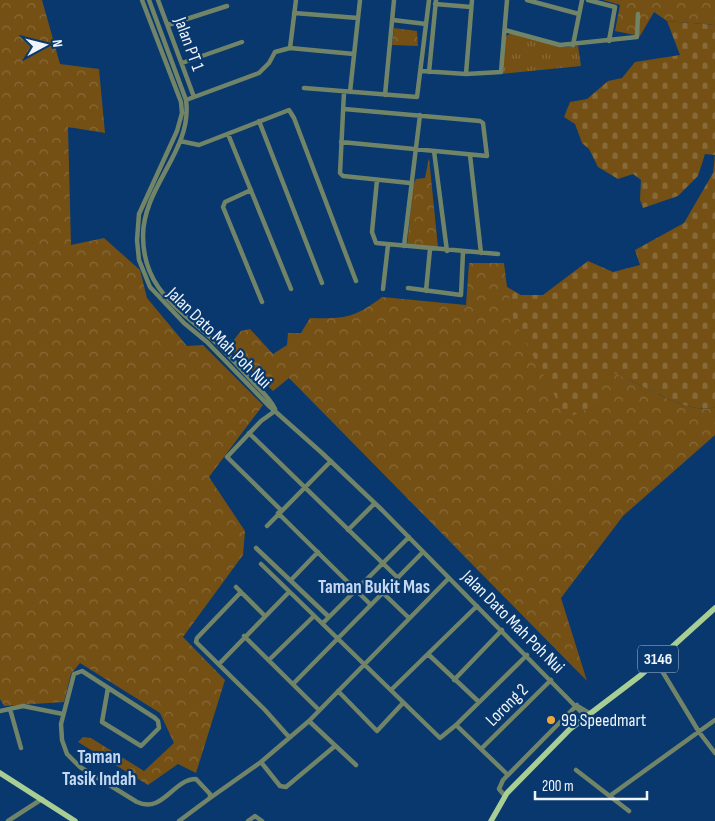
<svg xmlns="http://www.w3.org/2000/svg" width="715" height="821" font-family="'Sofia Sans Condensed',sans-serif">
	<style>
		.grass { fill: url(#grass-tufts) }
		.forest { fill: url(#forest-crowns) }
		.cemetery { fill: url(#cemetery-stones) }
		.lines { fill: none; stroke-linecap: round; stroke-linejoin: round }
		.minor { stroke: #718468; stroke-width: 4.5 }
		.major { stroke: #a8ce94; stroke-width: 5.5 }
		.poi-dot { fill: #eca93a; stroke: #08386d; stroke-width: 2 }
		.labels { text-anchor: middle; dominant-baseline: central; stroke-width: 4.5; stroke-linejoin: round; paint-order: stroke }
		.shield { fill: #08386d; stroke: #aabcd0; stroke-width: 1 }
		.shield-label { font-size: 16px; font-weight: bold; fill: #eff4fa }
		.street-label { font-size: 18px; fill: #eff4fa; stroke: #08386d }
		.poi-label { font-size: 18px; fill: #eff4fa; stroke: #08386d; text-anchor: start }
		.neighbourhood-label { font-size: 19px; font-weight: bold; fill: #c4d8f2; stroke: #08386d }
	</style>
	<defs>
		<pattern id="grass-tufts" width="24" height="20" patternUnits="userSpaceOnUse" patternTransform="scale(1.25)"><rect width="24" height="20" fill="#745015"/><path d="M3 7l-1-3M5 7V3M7 7l1-3M15 17l-1-3M17 17v-4M19 17l1-3" fill="none" stroke="#886a38"/></pattern>
		<pattern id="forest-crowns" width="20" height="18" patternUnits="userSpaceOnUse" patternTransform="scale(1.25)"><rect width="20" height="18" fill="#745015"/><path d="M2 6a3 3 0 1 1 6 0M12 15a3 3 0 1 1 6 0" fill="none" stroke="#886a38"/></pattern>
		<pattern id="cemetery-stones" width="16" height="16" patternUnits="userSpaceOnUse" patternTransform="scale(1.25)"><rect width="16" height="16" fill="#745015"/><path d="M2 7V4a2 2 0 0 1 4 0v3zM10 15v-3a2 2 0 0 1 4 0v3z" fill="#886a38"/></pattern>
	</defs>
	<rect width="100%" height="100%" fill="#08386d"/>
	<!-- grass -->
	<path class="grass" d="M511 33 561 47 578 46 581 66 501 74 505 37Z"/>
	<!-- forest -->
	<path class="forest" d="M0 0H42L60 64 99 69 105 133 68 127 71 245 104 238 140 270 147 298 187 346 203 345 263 405 209 477 245 531 243 555 183 637 225 680 196 773 178 764 148 785 78 742 83 737 91 738 144 771 174 743 160 713 80 663 71 674 64 702 4 706 0 699Z
		M603 0H715V25L667 21 654 12 640 36 615 31 620 5Z
		M394 28 417 31 418 46 392 45Z
		M429 158 438 247 407 245 413 185 416 179 425 178Z
		M469 263H504L507 287 602 369C634 376 683 417 715 407V435L623 516 561 598 587 681 289 378 273 391 228 347 241 331 250 329 273 354 287 345 288 333H301L310 318C344 319 355 318 382 297L466 305Z"/>
	<!-- cemetery -->
	<path class="cemetery" d="M667 21 715 25V407C683 417 634 376 603 370L597 404 567 418 514 321 507 287 521 295H543L588 261 613 272 640 265 635 250 684 223 713 173 715 155 705 154 698 176 678 196 643 208 640 200 641 180 633 174 618 179 598 167 589 149 582 143 575 124 564 117 570 102 587 99 608 81 622 78 635 62 680 55Z"/>
	<g class="lines">
		<!-- minor -->
		<path class="minor" d="M142 0 181 102 182 113 177 131 139 214 137 240 139 260 150 287 184 323 207 342 268 405 322 453 382 510 585 716
			M149 0 186 100C193 150 143 186 143 236 143 288 177 307 212 339 226 351 238 366 251 380 259 389 270 398 275 409
			M158 0 194 97
			M296 0 290 48 354 54
			M527 0 579 14
			M588 0 615 7 609 41
			M435 4 471 7
			M294 13 358 18
			M393 20 426 24
			M168 25 227 6
			M505 30 560 45 637 37 638 14
			M573 45 582 0
			M182 63 242 42
			M422 71 466 74 501 72 507 0
			M429 72 436 0
			M466 74 472 0
			M304 88 417 97 429 0
			M344 92 340 173 343 176 410 183
			M350 92 360 0
			M385 95 394 0
			M186 100 259 73 269 63 275 52 290 48
			M259 121 322 283
			M228 134 291 289
			M180 141 199 145 289 110 294 118 356 281
			M341 142 487 156 483 123 480 121 344 109
			M434 151 447 251
			M470 155 481 253
			M377 180 372 232 376 243 498 254
			M251 190 225 202 223 207 262 302
			M404 246 420 115
			M408 288 461 295 463 252
			M383 289 388 245
			M426 291 430 249
			M275 411 261 421 227 457 281 510
			M249 433 398 578
			M278 513 371 605
			M267 526 331 461
			M348 530 374 504
			M256 548 329 617
			M261 564 440 738 456 725 527 655
			M291 580 318 552
			M236 587 264 615
			M241 592 197 638 196 642 265 710 289 737
			M383 593 409 618
			M323 623 409 537
			M244 636 319 710
			M429 655 479 702
			M269 660 314 616
			M656 661 699 732 715 753
			M219 664 289 592
			M454 680 502 630
			M293 684 423 552
			M108 688 102 722 141 746 159 728 158 721 155 718 82 671 74 674 61 724 62 740 67 754 80 767 137 802C163 814 173 779 196 779L210 794V798L179 821
			M391 690 477 606
			M338 691 377 731 403 703
			M579 707 589 713
			M10 709 21 748
			M0 711 23 706 63 714
			M309 721 356 765
			M456 725 508 775
			M481 749 551 680
			M261 762 280 786 286 787 335 746
			M576 770 629 811
			M611 795 715 720
			M505 796 499 789 503 780 577 705
			M210 798 261 762 309 721 449 578
			M8 821 42 799
			M248 821 255 816 262 821"/>
		<!-- major -->
		<path class="major" d="M0 773 75 821
			M491 821 507 793 570 729 641 675 715 608"/>
	</g>
	<!-- markers -->
	<circle class="poi-dot" cx="551" cy="720" r="5"/>
	<g class="labels">
		<!-- shield labels -->
		<rect class="shield" x="638" y="645.5" width="40" height="27" rx="4"/>
		<g class="shield-label">
			<text x="658" y="659">3146</text>
		</g>
		<!-- street labels -->
		<g class="street-label">
			<text transform="translate(189 44) rotate(70)">Jalan PT 1</text>
			<text transform="translate(219 338) rotate(44)">Jalan Dato Mah Poh Nui</text>
			<text transform="translate(513 622) rotate(45)">Jalan Dato Mah Poh Nui</text>
			<text transform="translate(507 705) rotate(-45)">Lorong 2</text>
		</g>
		<!-- poi labels -->
		<g class="poi-label">
			<text x="561" y="720">99 Speedmart</text>
		</g>
		<!-- neighbourhood labels -->
		<g class="neighbourhood-label">
			<text x="374" y="587">Taman Bukit Mas</text>
			<text x="99" y="757">Taman<tspan x="99" dy="22">Tasik Indah</tspan></text>
		</g>
	</g>
	<!-- north arrow -->
	<g transform="translate(45 45) rotate(83)" stroke="#08386d" stroke-width="4" paint-order="stroke">
	<path d="M0-4L9 19L0 12L-9 19Z" fill="#eff4fa"/>
	<text y="-8" font-size="14" font-weight="bold" text-anchor="middle" fill="#eff4fa">N</text>
	</g>
	<!-- scale -->
	<path d="M535 791v8h112v-8" fill="none" stroke="#eff4fa" stroke-width="2.5"/>
	<text x="542" y="791" font-size="15" fill="#eff4fa" stroke="#08386d" stroke-width="4" paint-order="stroke">200 m</text>
</svg>
